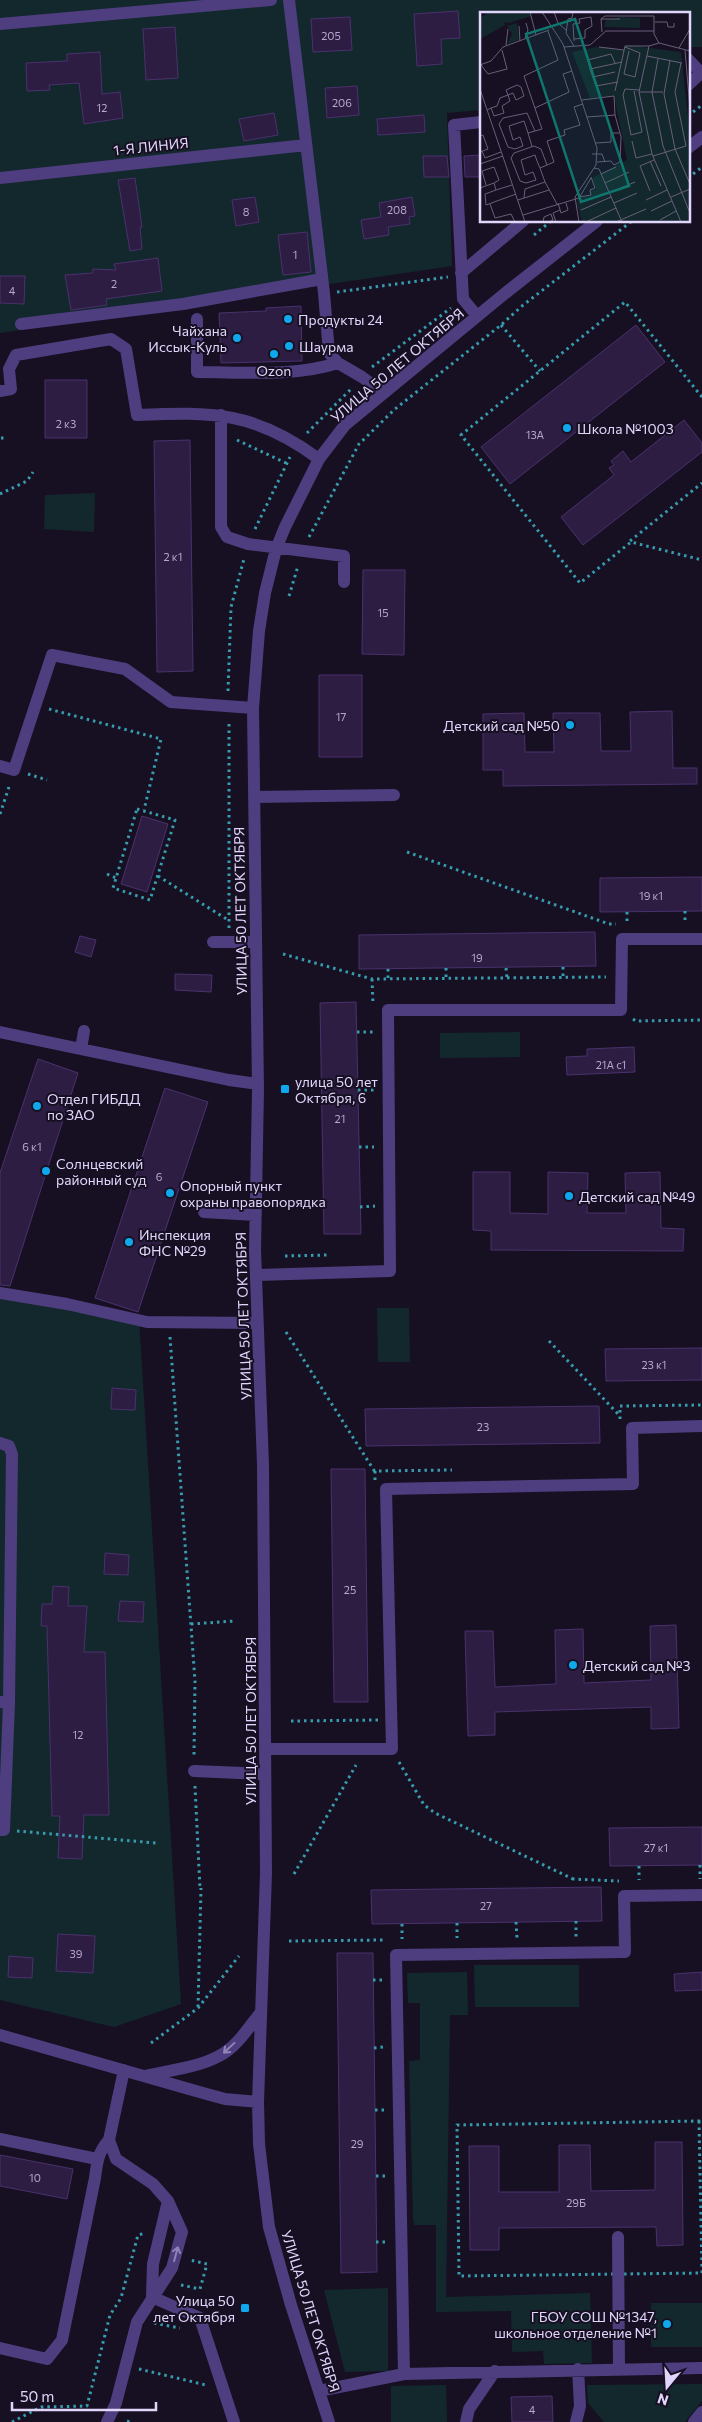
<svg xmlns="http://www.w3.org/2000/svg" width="702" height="2422" font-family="Commissioner,sans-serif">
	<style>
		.green { fill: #13282d }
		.building { fill: #2d1d43; stroke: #4a316d }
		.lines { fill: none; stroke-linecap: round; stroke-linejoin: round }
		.path { stroke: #379cae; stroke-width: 3; stroke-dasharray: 2.5 4; stroke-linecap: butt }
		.minor { stroke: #4e3e7f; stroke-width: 12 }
		.oneway { stroke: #9182b7 }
		.poi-dot { fill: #10a8ed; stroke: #171023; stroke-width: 2 }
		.labels { text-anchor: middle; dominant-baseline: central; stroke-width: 4; stroke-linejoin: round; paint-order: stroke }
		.number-label { font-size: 11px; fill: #b5a7ce }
		.street-label { font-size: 14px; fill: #e2d5fc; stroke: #171023 }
		.poi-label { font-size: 14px; fill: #e2d5fc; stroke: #171023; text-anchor: start }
		.inset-road { fill: none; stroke: #685f7a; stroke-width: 1 }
		.view { fill: #0f766e; fill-opacity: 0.15; stroke: #0f766e; stroke-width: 2.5 }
		.inset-edge { fill: none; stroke: #e2d5fc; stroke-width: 2.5 }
	</style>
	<rect width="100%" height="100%" fill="#171023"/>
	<!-- green -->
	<path class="green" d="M0 0H702V47H688V14H481V110L447 113 452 266 0 333Z
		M95 493 94 532 44 529 45 495Z
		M520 1032V1057L440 1058V1033Z
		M0 1290 139 1317 181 2004 114 2027 0 2000Z
		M377 1308H409L410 1362H378Z
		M474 1965H579V2007H475Z
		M467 1972 468 2015H450L446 2297 590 2293 592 2363 544 2364 543 2351 512 2352 511 2311 436 2312V2225H414L413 2217 409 2061 420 2060V2003H408L407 1973Z
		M388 2288V2371L345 2372 324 2290Z
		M651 2303H702V2347H651Z
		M702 2384V2401L685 2422H604L588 2403 587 2385Z
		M446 2385 447 2422H391V2386Z"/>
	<!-- building -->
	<path class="building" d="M458 11 460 38 441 39 442 64 417 66 414 14Z
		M350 17 352 50 313 52 311 19Z
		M175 27 178 78 146 80 143 29Z
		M100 52 102 94 120 92 123 118 84 124 79 83 49 85 50 90 27 91 26 63 67 61V54Z
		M357 86 359 115 327 118 325 88Z
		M274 113 278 135 244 141 239 119Z
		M424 115 425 132 378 135 377 119Z
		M481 155V177H465L464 156Z
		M423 156H447L449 177H424Z
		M135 178 142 227H140L142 249 130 251 118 180Z
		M255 197 259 222 236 226 232 200Z
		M412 197 415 216 409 217 410 224 388 227 389 235 364 239 361 220 381 217 379 203Z
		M307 232 311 272 283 275 278 235Z
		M158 258 162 291 106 299 107 305 71 310 65 275 93 273V269L116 270 114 264Z
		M0 276H25L24 304 0 303Z
		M301 306 302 361 221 363 219 313 266 311V308Z
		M636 325 665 362 510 484 481 447Z
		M45 380H87V438H45Z
		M684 420 702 443V452L583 545 561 517 614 475 609 468 614 465 611 461 623 451 631 462Z
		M190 440 193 671 157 672 154 441Z
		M363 570H405L404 655 362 654Z
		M319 675H362V757H319Z
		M672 711 673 768H697V784L503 786V770H483V714L524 713 525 752H554L553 713H600L601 751H631L630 712Z
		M142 816 168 824 147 892 121 884Z
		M702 877V911L600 912V878Z
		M595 932 596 966 359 969V935Z
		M80 936 96 940 91 957 75 952Z
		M175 974 212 975 211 992 175 990Z
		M356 1002 361 1234H324L320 1003Z
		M634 1047 635 1072 567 1075 566 1057 587 1056V1049Z
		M38 1059 78 1073 10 1286 0 1285V1173Z
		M165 1088 208 1102 138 1312 95 1298Z
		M473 1172H510V1213L548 1214V1172L588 1173 587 1213H626L625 1173 660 1172 661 1228 684 1229 683 1251 491 1250V1231L473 1230Z
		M702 1348V1380L606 1381 605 1349Z
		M112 1388 136 1390 135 1410 111 1409Z
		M599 1406 600 1443 366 1446 365 1409Z
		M331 1469H365L368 1702H334Z
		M105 1553 129 1555 128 1575 104 1574Z
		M53 1586 69 1587 68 1606H87L84 1652H105L109 1815H84L82 1859 58 1858 60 1816H52L47 1626H41L42 1604H52Z
		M120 1601 144 1602 143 1622 118 1621Z
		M676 1625 679 1728 651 1729V1707L495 1712V1735L468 1736 465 1631H493L495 1687 556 1684 555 1630 583 1629 584 1683 651 1680 650 1626Z
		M702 1827V1865L610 1866 609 1828Z
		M601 1887 602 1921 372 1924 371 1890Z
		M58 1934 95 1936 93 1973 56 1971Z
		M337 1953H373L377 2272 341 2273Z
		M9 1956 33 1958 32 1978 8 1977Z
		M702 1972V1990L675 1991 674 1974Z
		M655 2142H682L683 2245 657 2246 656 2227 499 2228V2250H470L469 2146H499V2192H559V2145H590L591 2191 655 2190Z
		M0 2155 73 2169 67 2199 0 2186Z
		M552 2396 553 2422H512L511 2397Z"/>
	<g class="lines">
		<!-- path -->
		<path class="path" d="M688 116 702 105
			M688 178 702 167
			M534 235 551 221
			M337 292 448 277
			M501 325 540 371
			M372 367 451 308
			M702 397 625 302 461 435 580 583 631 542 702 560
			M307 433 352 388
			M1 438H6
			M237 440 286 463
			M0 494 27 481 33 472
			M255 529 290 457
			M309 537 359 444 395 409 501 325 522 306 632 221
			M630 541 702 483
			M289 596 298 566
			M228 691 231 607 244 559
			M49 709 161 739 144 810
			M28 774 47 780
			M137 809 175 820 150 900 113 888Z
			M0 814 10 784
			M407 852 609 924H616
			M107 874 116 878
			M158 876 228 920
			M685 911V923
			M627 912V924
			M229 928V722
			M283 954 372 979 606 977
			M563 967V978
			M446 968V979
			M506 968 507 978
			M388 969V980
			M372 979 373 1005
			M633 1019 636 1021 702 1020
			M357 1032H373
			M358 1090H374
			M359 1147H374
			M360 1207 375 1206
			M285 1256 327 1255
			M286 1332 375 1472
			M170 1337 195 1681 194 1755
			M549 1341 619 1415
			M620 1419V1406L702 1405
			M375 1480V1471L452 1470
			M191 1624 235 1621
			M291 1721 378 1720
			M399 1762 424 1805 435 1813 573 1879
			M195 1786 200 1889
			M17 1831 156 1843
			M700 1865V1879
			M639 1866V1880
			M294 1874 356 1765
			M572 1879 619 1881
			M576 1921V1937
			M516 1922 517 1938
			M457 1923V1938
			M402 1924V1939
			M289 1941 383 1940
			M373 1980H383
			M198 2007 201 1888
			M151 2043 198 2008 239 1956
			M374 2048 384 2047
			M375 2110H385
			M699 2121 702 2273 459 2276 457 2125Z
			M376 2176H386
			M376 2242H386
			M181 2285 200 2289 207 2264 190 2260
			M154 2323 180 2328
			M139 2369 206 2385
			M127 2421 131 2422
			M12 2422 41 2407 87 2406 110 2315 121 2298 138 2235 146 2233"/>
		<!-- minor -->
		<path class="minor" d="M289 0 324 293 329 353 338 363 362 377 384 393
			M0 24 271 0
			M688 59 701 73
			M688 85 702 72
			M688 148 702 137
			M0 178 306 145
			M461 273 523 221
			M477 316 463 299 454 125 481 122
			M197 319V372C243 372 294 377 338 363
			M21 324 183 304 322 279
			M0 391 11 389 9 369 16 355 111 339 126 349 137 415C213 412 254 411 319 459
			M221 415V527L227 537 248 544 344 556V582
			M0 766 14 770 52 655 125 669 171 702 253 708
			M254 797 394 795
			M213 942H256
			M0 1032 229 1080 258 1084
			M81 1049 84 1031
			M204 1212 255 1215
			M257 1275 390 1271 388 1010H621L622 939H702
			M0 1293 67 1304 147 1322 256 1323
			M0 1443 9 1446 12 1454 9 1703 0 1702
			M265 1749H392L386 1489 633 1484 632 1428 702 1426
			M194 1771 265 1774
			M0 1830H4L9 1703
			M0 2035 203 2093 225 2099 258 2102
			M145 2076C169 2070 197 2068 219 2056 236 2048 249 2027 261 2012
			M0 2139 97 2159
			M618 2237 619 2369
			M152 2297 200 2318 234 2422
			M152 2297 153 2264 168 2201
			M0 2348 47 2359 62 2340 95 2178C97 2162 98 2152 109 2140
			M404 2374 396 1955 625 1952 624 1896 702 1895
			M319 2391 404 2374 702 2368
			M107 2422 116 2403 137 2322 172 2268 182 2232 168 2201 153 2184 116 2159 109 2140 124 2070
			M329 2422 291 2305 269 2227 259 2144 258 2102 266 1873 263 1465 255 1250 258 1090 253 708 259 631 265 593 276 549 285 527 319 459 345 425 508 291 597 221
			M466 2422 469 2409 495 2371
			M576 2422 580 2406 578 2369
			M694 2422 702 2412"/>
	</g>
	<!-- one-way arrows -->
	<defs><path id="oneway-shaft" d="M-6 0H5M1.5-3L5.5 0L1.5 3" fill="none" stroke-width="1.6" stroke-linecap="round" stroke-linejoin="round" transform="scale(1.25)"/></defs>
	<g class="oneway">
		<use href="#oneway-shaft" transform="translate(229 2048) rotate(137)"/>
		<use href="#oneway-shaft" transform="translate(176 2254) rotate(-75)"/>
	</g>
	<!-- markers -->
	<g class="poi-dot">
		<circle cx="288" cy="319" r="5"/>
		<circle cx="237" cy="338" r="5"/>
		<circle cx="289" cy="346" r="5"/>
		<circle cx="274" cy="354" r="5"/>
		<circle cx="567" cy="428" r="5"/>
		<circle cx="570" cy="725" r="5"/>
		<rect x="280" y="1084" width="10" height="10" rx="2.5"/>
		<circle cx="37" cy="1106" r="5"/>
		<circle cx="46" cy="1171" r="5"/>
		<circle cx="170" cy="1193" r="5"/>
		<circle cx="569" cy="1196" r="5"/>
		<circle cx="129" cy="1242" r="5"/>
		<circle cx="573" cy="1665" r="5"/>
		<rect x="240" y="2303" width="10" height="10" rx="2.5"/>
		<circle cx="667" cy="2324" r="5"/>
	</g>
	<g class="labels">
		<!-- number labels -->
		<g class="number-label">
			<text x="331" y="35">205</text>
			<text x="342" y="102">206</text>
			<text x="102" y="107">12</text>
			<text x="397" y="209">208</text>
			<text x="246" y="211">8</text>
			<text x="295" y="254">1</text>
			<text x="114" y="283">2</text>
			<text x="12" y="290">4</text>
			<text x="66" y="423">2 к3</text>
			<text x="535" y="434">13А</text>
			<text x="173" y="556">2 к1</text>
			<text x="383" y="612">15</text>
			<text x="341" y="716">17</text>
			<text x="651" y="895">19 к1</text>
			<text x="477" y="957">19</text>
			<text x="611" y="1064">21А с1</text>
			<text x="340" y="1118">21</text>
			<text x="32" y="1146">6 к1</text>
			<text x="159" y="1176">6</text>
			<text x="654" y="1364">23 к1</text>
			<text x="483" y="1426">23</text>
			<text x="350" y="1589">25</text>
			<text x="78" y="1734">12</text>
			<text x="656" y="1847">27 к1</text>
			<text x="486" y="1905">27</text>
			<text x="76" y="1953">39</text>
			<text x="357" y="2143">29</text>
			<text x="35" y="2177">10</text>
			<text x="576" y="2202">29Б</text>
			<text x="532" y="2409">4</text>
		</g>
		<!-- street labels -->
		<g class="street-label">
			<text transform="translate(151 146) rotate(-6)">1-Я ЛИНИЯ</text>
			<text transform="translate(397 365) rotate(-40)">УЛИЦА 50 ЛЕТ ОКТЯБРЯ</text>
			<text transform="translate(240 911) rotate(-91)">УЛИЦА 50 ЛЕТ ОКТЯБРЯ</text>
			<text transform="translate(243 1316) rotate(-92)">УЛИЦА 50 ЛЕТ ОКТЯБРЯ</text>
			<text transform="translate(250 1721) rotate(-90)">УЛИЦА 50 ЛЕТ ОКТЯБРЯ</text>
			<text transform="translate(311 2311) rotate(73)">УЛИЦА 50 ЛЕТ ОКТЯБРЯ</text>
		</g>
		<!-- poi labels -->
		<g class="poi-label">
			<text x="298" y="319">Продукты 24</text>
			<text x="227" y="330" text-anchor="end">Чайхана<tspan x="227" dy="16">Иссык-Куль</tspan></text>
			<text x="299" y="346">Шаурма</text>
			<text x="274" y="370" text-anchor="middle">Ozon</text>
			<text x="577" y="428">Школа №1003</text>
			<text x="560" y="725" text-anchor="end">Детский сад №50</text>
			<text x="295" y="1081">улица 50 лет<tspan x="295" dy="16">Октября, 6</tspan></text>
			<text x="47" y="1098">Отдел ГИБДД<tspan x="47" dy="16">по ЗАО</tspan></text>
			<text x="56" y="1163">Солнцевский<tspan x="56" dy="16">районный суд</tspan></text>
			<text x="180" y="1185">Опорный пункт<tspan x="180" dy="16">охраны правопорядка</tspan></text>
			<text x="579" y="1196">Детский сад №49</text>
			<text x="139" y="1234">Инспекция<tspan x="139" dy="16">ФНС №29</tspan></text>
			<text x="583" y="1665">Детский сад №3</text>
			<text x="235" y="2300" text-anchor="end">Улица 50<tspan x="235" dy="16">лет Октября</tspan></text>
			<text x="657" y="2316" text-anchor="end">ГБОУ СОШ №1347,<tspan x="657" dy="16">школьное отделение №1</tspan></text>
		</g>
	</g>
	<!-- overview -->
	<g transform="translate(480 12)">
		<rect width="210" height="210" fill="#171023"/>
		<path d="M9 0H49L51 4 29 11 24 10 25 13 0 27V6ZM140 5 160 6V16L124 15 126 8ZM37 11 39 28 27 32 32 22 27 14ZM146 33 201 40 210 124V210H102L97 192 98 187 111 183 110 179 116 177 112 166 147 148 134 84 110 86 92 40 116 35 144 38Z" fill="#13282d"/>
		<path class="inset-road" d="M50 0 56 23M62 0 83 32 117 136 116 153 95 185 99 210M74 0 78 11 87 19M93 0 92 6 88 7 86 21 94 34M121 7H140M175 10H187L188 15H194V11M39 14 40 29M122 20 121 7 125 4H174V22L179 31 210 39M45 26 48 18 46 11M94 29 93 12 100 11 99 7 111 5 112 14 105 18V26L94 27M179 31 169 34 159 80 172 142 201 210M26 33 28 17M84 35 110 33 126 19H174M119 35 144 38M145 35 160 41 155 65 144 62 149 39M199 36 210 17M205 38 210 97M167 44 202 51M178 47 172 80 183 134 210 201M190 48 184 82 195 137 210 172M201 51 195 80 206 134M0 53 11 49 23 35 69 18M1 53 8 62 27 57 22 38M110 57 108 48 131 42 135 51M113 65 135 60M138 70 116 74 110 57 142 50M0 77 45 210M135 79 145 34H169M154 79 162 120 151 123 143 83 145 77 159 78M159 80H183M102 88 134 84 135 103 141 125 140 150 134 153 131 149 117 150M55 96 89 80 83 62 92 59M7 98 11 96 14 104 24 101 22 94 30 89 28 83 26 78 37 73 41 75 44 84 36 88 33 81 28 83 20 86 17 94 11 96M107 105 135 103M55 119 62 117 44 64 78 48 68 19M48 121 55 119 47 101 23 106 19 112 28 135 35 137 43 134 40 125 33 128 29 114 44 109 48 121 51 131 52 135M0 124 3 123 8 137 0 140M152 129 156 146 172 142M116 131 131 130V121H139M2 139 5 146 21 140M112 142H122L125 150M173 144 206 134M170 149 181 174M0 152 23 144M67 153 74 150 67 129 85 123 84 118 100 113 94 95 103 92M60 156 67 153 61 137 54 134 34 141 31 146 40 169 46 171 56 168 53 160 45 163 41 148 55 143 57 149 60 156 65 170 77 192M114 156 119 157 142 210M121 162 136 155M125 171 149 160M6 173 2 159 14 155 19 168 14 171M0 176 14 171 16 178 32 173M16 178 5 182 6 193 36 182M170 179 160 154 174 148M129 181 155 170M99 185 111 183 110 178 115 176 111 165M191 185 210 177M44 186 45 177 65 170M38 188 69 178M166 188 187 178M78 191 81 201 88 198 86 191M134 191 157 181M10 192 15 206 31 202 35 210M101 198 131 185M171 199 192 189M43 203 99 186 111 166M180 208 196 199M108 209 136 196M63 210 64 205 71 202 73 208 69 210M76 210 73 201 80 198M136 210 166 197"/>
		<path class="view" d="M95 7 149 174 101 190 46 22Z"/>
		<rect width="210" height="210" class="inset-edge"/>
	</g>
	<!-- north arrow -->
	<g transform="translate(667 2387) rotate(198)" stroke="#171023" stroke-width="4" paint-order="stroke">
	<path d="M0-4L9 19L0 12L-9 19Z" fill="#e2d5fc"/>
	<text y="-8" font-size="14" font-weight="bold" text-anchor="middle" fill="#e2d5fc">N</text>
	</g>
	<!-- scale -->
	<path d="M12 2402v8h144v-8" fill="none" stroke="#e2d5fc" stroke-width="2.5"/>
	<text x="20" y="2402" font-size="15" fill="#e2d5fc" stroke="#171023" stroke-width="4" paint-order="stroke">50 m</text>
</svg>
